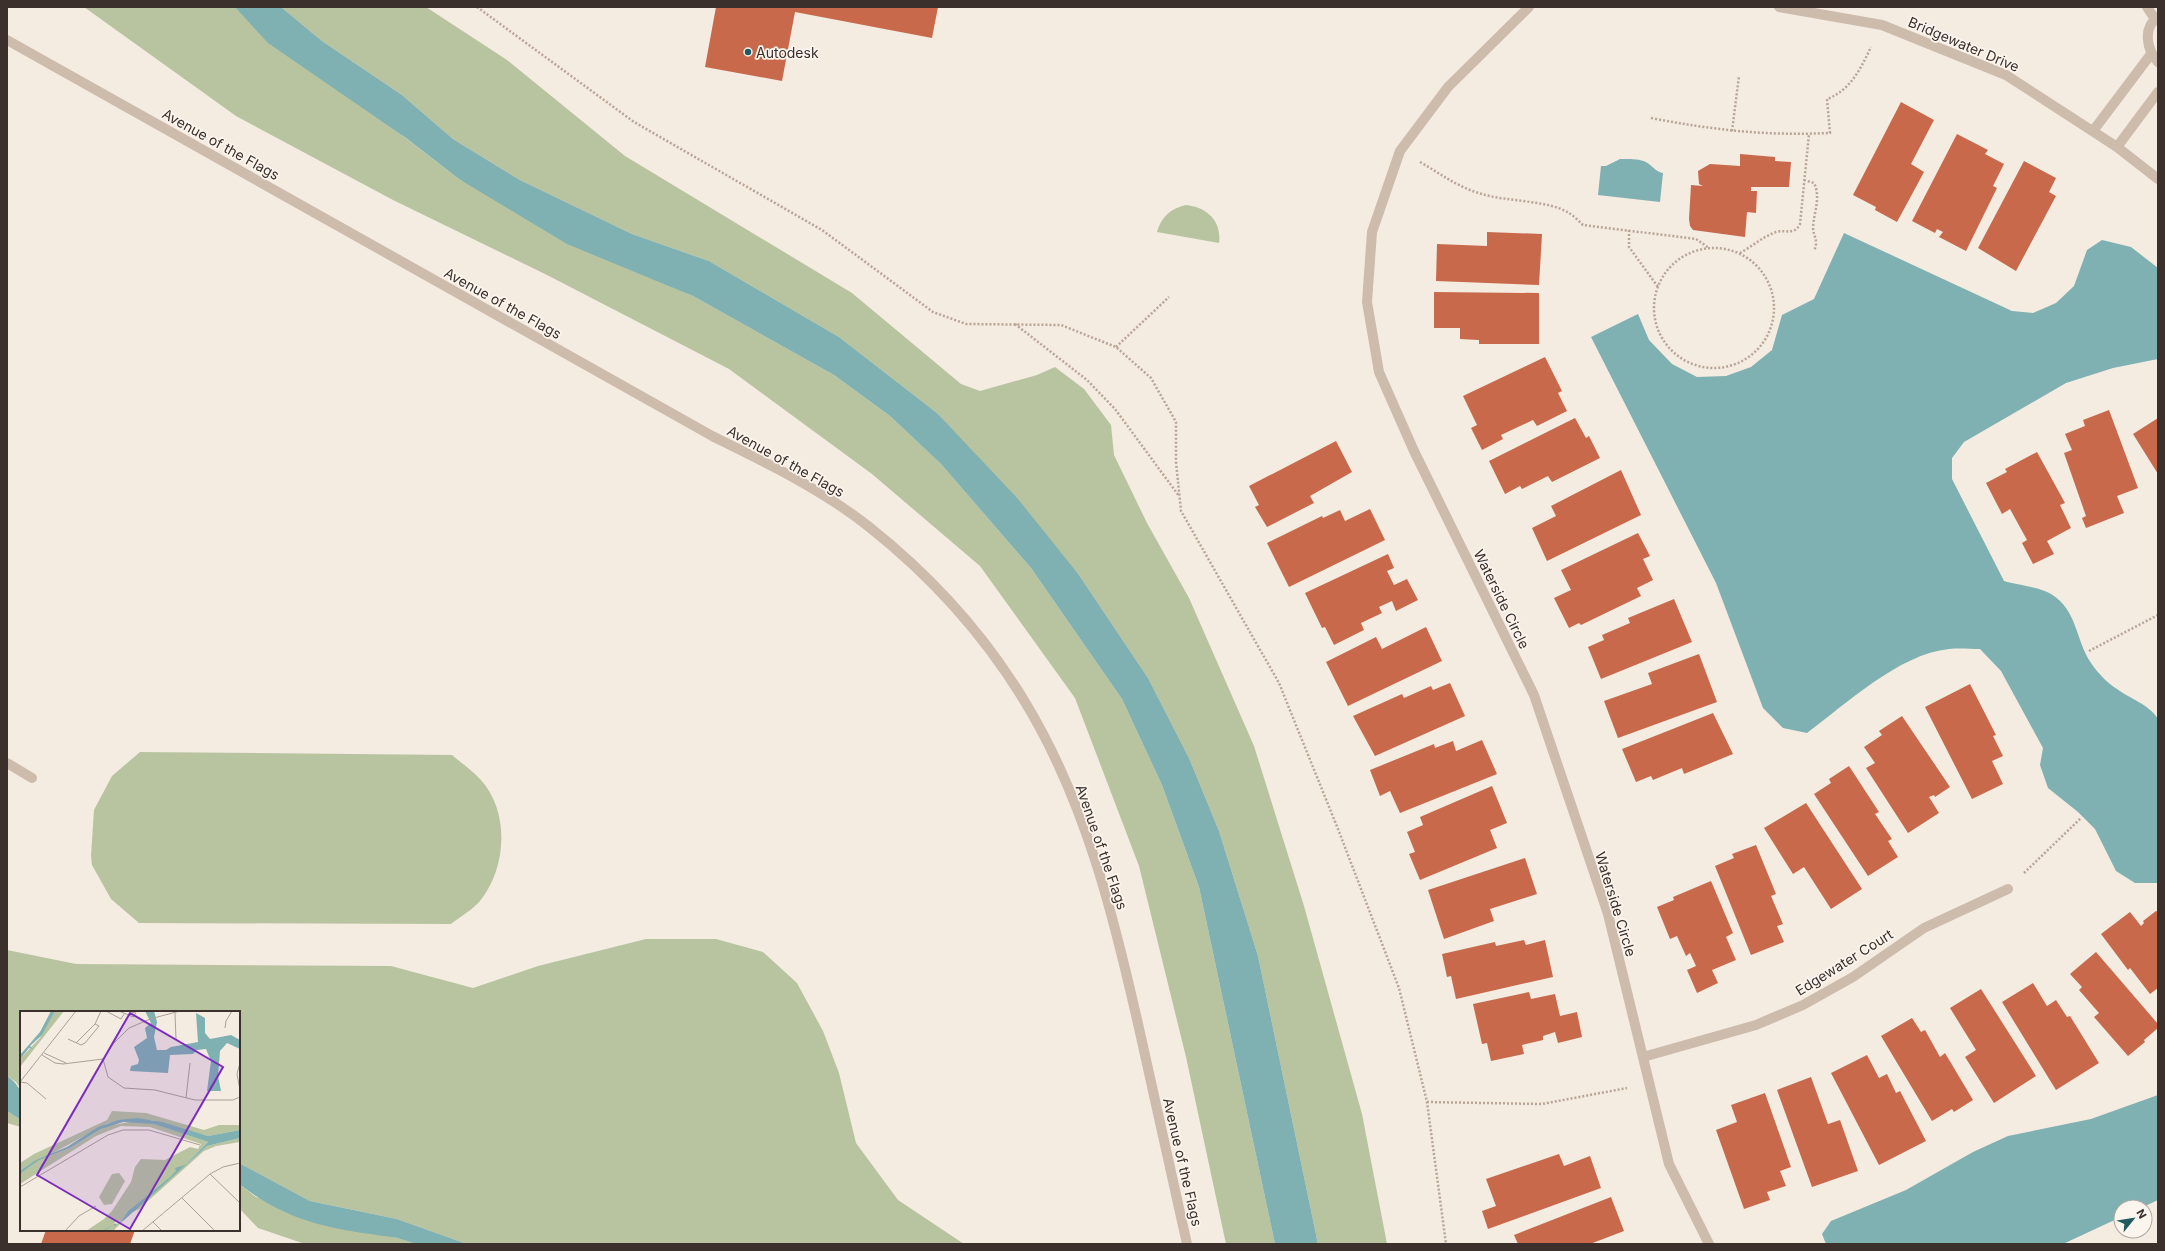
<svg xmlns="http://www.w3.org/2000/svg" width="2165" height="1251" font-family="Inter,sans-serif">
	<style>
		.green { fill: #b8c4a0 }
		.water { fill: #7fb0b2 }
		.building { fill: #c8694b }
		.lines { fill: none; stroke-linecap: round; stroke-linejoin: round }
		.path { stroke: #b9a596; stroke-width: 2.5; stroke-dasharray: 2 2; stroke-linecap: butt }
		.lane { stroke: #cdbbac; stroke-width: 10 }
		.street { stroke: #cdbbac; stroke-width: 10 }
		.poi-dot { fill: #1f5a5e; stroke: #fbf5ee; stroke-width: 1.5 }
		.labels { text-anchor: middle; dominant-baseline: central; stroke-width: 3.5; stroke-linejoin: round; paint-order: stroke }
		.street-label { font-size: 14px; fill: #3b302b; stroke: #fbf5ee }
		.poi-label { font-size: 14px; fill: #3b302b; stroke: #fbf5ee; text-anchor: start }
		.inset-road { fill: none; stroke: #aaa098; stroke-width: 1 }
		.view { fill: #7b2cbf; fill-opacity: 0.15; stroke: #7b2cbf; stroke-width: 2 }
		.inset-edge { fill: none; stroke: #3b302b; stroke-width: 2 }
	</style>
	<rect width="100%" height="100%" fill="#f4ebe1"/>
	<!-- green -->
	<path class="green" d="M84 7H235L459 179 645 275 693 296 834 375 890 416 941 464 1031 568 1122 699 1162 785 1199 887 1275 1244H1226L1186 1057 1139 866 1075 698 980 566 872 474 729 369 547 275 393 200 236 116Z
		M281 7H426L507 60 625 156 852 293 961 384 980 391 1037 375 1055 367 1084 389 1111 425 1114 455 1147 523 1189 598 1254 746 1304 906 1362 1114 1387 1244H1318L1258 956 1219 831 1189 758 1148 678 1079 575 937 413 839 337 709 261 632 234 520 180 453 139 402 95 322 41Z
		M1186 205C1207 207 1222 221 1219 243L1157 232C1161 217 1171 208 1186 205Z
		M140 752 452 755C461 763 472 770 480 779 510 811 507 868 480 901 472 910 460 917 451 924L139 923 111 899 92 865 91 856 94 810 112 776Z
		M646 939H716L763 952 797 983 823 1031 839 1073 856 1143 898 1200 964 1244H467L397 1219 310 1201 239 1163V1012H21V1089L16 1082 7 1076V950L76 964 391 966 473 988 538 966Z
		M7 1111 21 1120V1127L7 1123Z
		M239 1184 256 1197 418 1244H305L258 1228 239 1208Z"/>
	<!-- water -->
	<path class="water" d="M235 7H281L322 41 402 95 453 139 520 180 632 234 709 261 839 337 937 413 1018 499 1079 575 1148 678 1189 758 1219 831 1258 956 1318 1244H1275L1199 887 1162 785 1122 699 1031 568 941 464 890 416 834 375 693 296 567 244 459 179 406 138 268 43Z
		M1620 159C1630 159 1641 158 1649 164 1654 168 1657 172 1663 173L1660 202 1598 195 1601 166H1606Z
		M1844 233 2012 311 2033 313 2056 303 2074 286 2087 250 2102 240 2131 247 2158 268V359L2113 368 2066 383 1964 442 1952 458V479L2004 581C2017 585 2040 587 2051 594 2078 611 2075 639 2091 663 2097 672 2108 684 2117 689 2130 699 2149 704 2158 719V883H2135L2116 871 2095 829 2078 812 2048 788 2040 765 2043 748 2001 671 1980 649C1970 649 1959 648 1949 649 1899 654 1846 704 1807 733L1783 728 1763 708 1716 583 1591 337 1638 314 1649 340 1672 364 1697 377 1726 376 1751 367 1772 350 1782 315 1814 299Z
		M7 1076C26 1089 21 1100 21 1120L7 1111Z
		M2158 1095V1200L2143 1207H2121V1217L2063 1244H1826L1822 1234 1831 1221 1906 1190 1973 1152 2008 1136 2091 1119Z
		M239 1163 310 1201 397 1219 467 1244C452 1244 434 1246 419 1244 410 1243 401 1238 392 1237 331 1229 290 1223 239 1184Z"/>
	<!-- building -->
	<path class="building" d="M716 7H938L932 38 795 12 782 81 705 67Z
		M1901 102 1934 120 1911 164 1924 172 1897 222 1875 210 1876 207 1853 195Z
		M1957 134 1988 150 1985 154 2004 164 1993 186 1997 188 1966 251 1939 237 1943 232 1937 229 1935 233 1912 221Z
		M1740 154 1775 157V161L1791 162 1789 187H1751V191H1757L1756 213 1747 212 1745 237 1693 230 1690 226 1689 219 1691 185 1703 186 1699 184 1698 171 1710 164 1740 166Z
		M2024 161 2056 178 2049 192 2056 196 2016 271 1978 248Z
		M1487 232 1542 234 1539 285 1436 281 1437 244 1487 246Z
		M1434 292 1539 293V344H1479V340L1460 339V328H1434Z
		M1545 357 1562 391 1558 393 1567 411 1537 426 1533 420 1501 435 1503 439 1482 450 1471 428 1477 425 1463 396Z
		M2109 410 2138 488 2117 496 2124 513 2086 528 2082 518 2086 516 2064 453 2072 450 2065 434 2085 426 2083 420Z
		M1575 418 1586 438 1589 436 1600 458 1552 482 1548 476 1522 489 1520 486 1505 494 1489 461Z
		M2158 418V474L2133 434Z
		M1336 441 1352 472 1310 496 1314 503 1267 527 1255 507 1259 505 1249 486Z
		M2037 452 2065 503 2060 505 2071 528 2047 541 2054 554 2033 564 2022 543 2027 540 2010 509 2002 514 1986 483 2007 472 2005 469Z
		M1621 470 1641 515 1547 561 1532 528 1556 516 1551 506Z
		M1370 509 1385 540 1289 587 1267 543 1322 516 1323 518 1340 510 1345 521Z
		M1638 533 1650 556 1643 559 1653 580 1637 588 1641 596 1581 625 1579 623 1569 628 1554 598 1571 590 1561 570Z
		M1388 554 1394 568 1387 571 1394 585 1407 579 1418 600 1396 611 1392 601 1379 607 1382 613 1361 623 1364 630 1334 645 1325 627 1322 628 1305 593Z
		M1674 599 1692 642 1601 679 1588 647 1604 640 1602 635 1630 623 1628 618Z
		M1426 627 1442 661 1348 706 1326 662 1376 637 1382 649Z
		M1699 654 1717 702 1618 738 1604 701 1652 684 1648 673Z
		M1450 683 1465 716 1375 756 1353 716 1402 694 1404 698 1431 686 1433 690Z
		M1970 684 1996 735 1993 736 2003 756 1992 761 2003 784 1972 799 1925 707Z
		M1713 713 1733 754 1684 774 1682 768 1653 780 1651 776 1636 782 1622 749Z
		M1902 716 1950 787 1935 797 1934 795 1929 797 1939 813 1908 833 1866 768 1875 763 1864 747 1882 735 1879 731Z
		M1482 740 1497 774 1400 813 1390 791 1380 796 1370 770 1434 744 1435 748 1453 741 1456 751Z
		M1849 766 1879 812 1875 814 1892 839 1888 841 1898 857 1868 876 1814 794 1831 783 1829 779Z
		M1492 786 1507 823 1490 830 1497 848 1420 880 1409 854 1415 852 1407 832 1423 825 1420 817Z
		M1806 803 1862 889 1831 909 1804 867 1793 874 1764 828Z
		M1756 845 1776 894 1771 896 1783 924 1777 926 1784 942 1751 955 1715 866 1734 858 1732 854Z
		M1525 858 1537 894 1490 909 1494 921 1444 939 1428 890Z
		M1711 881 1733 933 1726 937 1736 960 1712 970 1718 983 1697 993 1687 970 1696 966 1690 953 1686 956 1677 936 1670 939 1657 907 1674 900 1673 897Z
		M2156 911 2158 912V988L2150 994 2130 968 2128 970 2101 934 2130 912 2141 926 2144 923 2143 921Z
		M1524 940 1526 945 1545 940 1553 977 1456 999 1451 976 1447 977 1442 954 1495 942 1496 946Z
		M2096 952 2158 1024V1028L2144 1040 2145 1042 2128 1056 2094 1017 2099 1013 2079 990 2082 987 2070 974Z
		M2033 983 2047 1006 2056 1000 2067 1017 2070 1016 2099 1063 2056 1090 2002 1002Z
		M1981 989 2036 1076 1994 1103 1965 1057 1976 1050 1950 1008Z
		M1529 992 1531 999 1555 994 1560 1016 1577 1012 1582 1037 1558 1043 1555 1032 1543 1036V1040L1522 1045 1524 1054 1491 1061 1487 1043 1482 1044 1473 1004Z
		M1912 1018 1921 1032 1925 1030 1940 1057 1945 1053 1973 1100 1954 1112 1952 1109 1932 1121 1881 1036Z
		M1867 1055 1879 1078 1887 1074 1896 1093 1900 1091 1926 1141 1879 1165 1831 1073Z
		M1811 1077 1828 1124 1840 1120 1858 1171 1812 1187 1777 1090Z
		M1765 1093 1791 1167 1780 1171 1786 1186 1767 1192 1770 1200 1744 1209 1716 1130 1737 1122 1731 1105Z
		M1559 1154 1564 1166 1590 1156 1601 1188 1488 1229 1482 1211 1496 1206 1486 1179Z
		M1611 1197 1624 1231 1590 1244H1518L1514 1235Z
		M46 1230H135L130 1244H41Z"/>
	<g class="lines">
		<!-- path -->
		<path class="path" d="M477 7 634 122 822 230 933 312 966 324 1061 325 1116 347 1151 378 1176 422V462L1181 511 1279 683 1338 829 1399 988 1427 1102 1446 1244
			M1651 118C1713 130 1766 136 1830 133L1827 99C1851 90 1861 68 1871 47
			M1732 131 1739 76
			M1420 162C1441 174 1459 188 1482 194 1507 202 1549 200 1569 213 1574 216 1579 221 1583 225L1696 239 1709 248
			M1804 180 1814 183C1821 197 1814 212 1813 227 1813 237 1819 239 1814 251
			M1629 230V247L1658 287
			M1654 308a60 60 0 1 1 120 0a60 60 0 1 1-120 0Z
			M1740 253C1751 247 1764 236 1776 232 1786 229 1794 236 1800 224L1809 134
			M1015 324 1087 380 1115 409 1179 496
			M1116 347 1169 297
			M2089 651 2158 615
			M2024 873 2081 818
			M1427 1102 1542 1104 1627 1088"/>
		<!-- lane -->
		<path class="lane" d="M714 437C767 463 821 489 868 526 930 575 984 634 1025 702 1087 804 1115 921 1141 1037 1156 1106 1172 1175 1187 1244
			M7 763 32 778"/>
		<!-- street -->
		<path class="street" d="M1529 7 1448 87 1400 151 1372 232 1367 302 1379 372 1414 451 1534 695 1608 914 1669 1164 1709 1244
			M1779 7 1882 25 2006 75 2117 147 2158 179
			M2147 7 2155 19
			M2158 17C2142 28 2147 50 2158 62
			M7 40 714 437
			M2093 131 2151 54
			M2117 147 2158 92
			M1643 1057 1756 1025 1803 1005 1853 977 1924 928 2008 889"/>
	</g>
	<!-- markers -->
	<circle class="poi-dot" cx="748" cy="52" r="4"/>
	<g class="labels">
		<!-- street labels -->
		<g class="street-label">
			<text transform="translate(1964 44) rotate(23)">Bridgewater Drive</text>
			<text transform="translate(221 144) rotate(29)">Avenue of the Flags</text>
			<text transform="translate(503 303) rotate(29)">Avenue of the Flags</text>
			<text transform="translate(786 461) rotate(29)">Avenue of the Flags</text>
			<text transform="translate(1502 599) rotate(64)">Waterside Circle</text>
			<text transform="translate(1102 847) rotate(71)">Avenue of the Flags</text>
			<text transform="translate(1616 904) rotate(73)">Waterside Circle</text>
			<text transform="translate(1844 962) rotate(-32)">Edgewater Court</text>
			<text transform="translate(1183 1162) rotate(77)">Avenue of the Flags</text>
		</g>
		<!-- poi labels -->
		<g class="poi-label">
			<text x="756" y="52">Autodesk</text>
		</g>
	</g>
	<!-- overview -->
	<g transform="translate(20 1011)">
		<rect width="220" height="220" fill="#f4ebe1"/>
		<path d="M35 0H44L0 56V48L20 27ZM92 100 126 102 184 119 199 114H220V119L188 125 131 109 88 112 0 160V152L14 143 87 109ZM117 110 135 113 188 131 165 154 108 200 102 209 95 211 94 214 103 210 93 220H66L84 208 92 200 111 171 115 156 121 148 145 149 170 136 178 138 181 133 130 116 101 115 76 125 0 173V163L19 149 50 137 86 115ZM220 127V131L196 135 184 140 119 198 109 203 187 135ZM99 162 105 170 92 193 84 194 79 186 92 163Z" fill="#b8c4a0"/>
		<path d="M31 0H35L22 24 10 35 13 38 9 37 0 48V44L20 21ZM125 0H134L137 11 134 26 137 39H146L151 36 178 31 176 2 185 7V22L190 28 211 24 220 29V38L207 32 200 40 198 65 201 80H187L191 50 186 38 177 39 173 43 150 44 148 62 110 60 111 55 118 53 119 49 114 36 127 27 125 17 131 12ZM117 107 142 111 188 125 220 119V127L187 135 103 210 96 212V215L93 214 84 220H82L102 209 108 200 150 166 156 160 155 157 165 154 188 131 134 113 103 111 81 118 50 137 19 149 0 163V160L16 149 47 136 78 116 98 109Z" fill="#7fb0b2"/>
		<path class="inset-road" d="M86 0 101 8 104 3M99 0 113 6 116 2 112 1 111 4M155 2 156 28M205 17 206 10 212 0M48 28 61 34 65 32 79 15 75 13M56 32 75 13 81 0M24 42 46 52M22 44 35 52 43 53 83 48M83 48 88 66 104 77 135 79 175 89H213L220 86M83 48 93 33 109 17 130 8 160 0M220 52 217 63 220 79M0 71 56 0M0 71 7 72 26 88M166 87 170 52M190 163 220 192M0 176 88 124 103 119H129L180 134M162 187 195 220M133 211 142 220M45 220 59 205 76 195M122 220 190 163 203 156 220 152"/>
		<path class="view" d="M110 2 203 56 110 218 17 164Z"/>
		<rect width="220" height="220" class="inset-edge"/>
	</g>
	<!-- border -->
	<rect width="2165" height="1251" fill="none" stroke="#3b302b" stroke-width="16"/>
	<!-- north arrow -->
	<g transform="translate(2133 1219) rotate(60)"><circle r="19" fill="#fbf5ee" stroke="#aea6a0"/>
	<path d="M0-3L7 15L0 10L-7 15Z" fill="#1f5a5e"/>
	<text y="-6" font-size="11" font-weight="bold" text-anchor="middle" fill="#3b302b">N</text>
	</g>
</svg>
